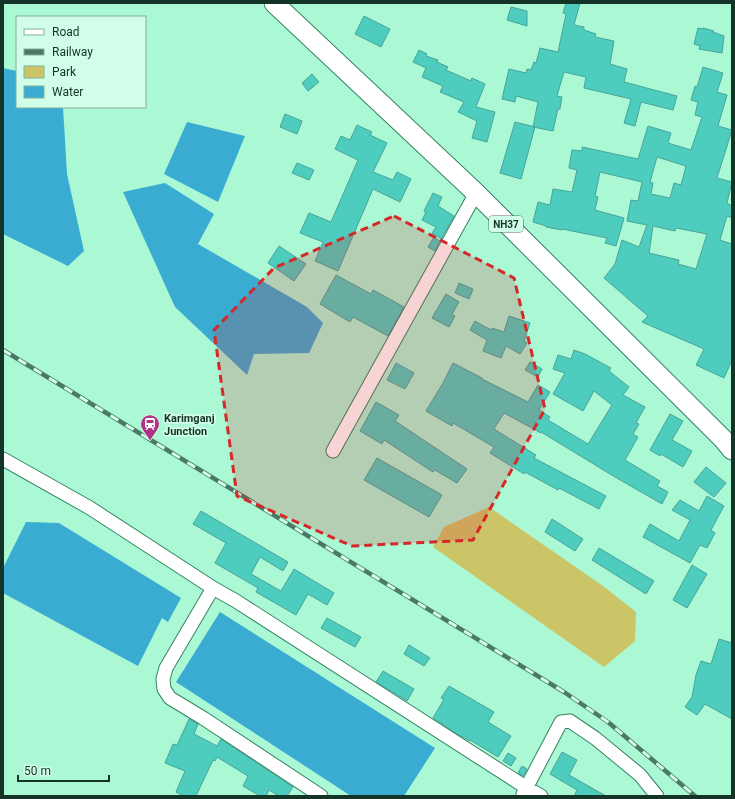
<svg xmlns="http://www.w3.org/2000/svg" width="735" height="799" font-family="Roboto,sans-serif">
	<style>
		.green { fill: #ccc568 }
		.water { fill: #3aacd2 }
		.building { fill: #4ecdbe; stroke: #47a499; fill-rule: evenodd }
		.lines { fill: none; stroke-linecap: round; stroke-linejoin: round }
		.minor-casing { stroke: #368264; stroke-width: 15 }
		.highway-casing { stroke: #368264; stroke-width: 21 }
		.minor { stroke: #fff; stroke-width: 13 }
		.highway { stroke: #fff; stroke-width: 19 }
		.rail-casing { stroke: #4a7a65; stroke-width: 4.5 }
		.rail { stroke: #d1fee8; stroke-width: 3; stroke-dasharray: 9; stroke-linecap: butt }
		.marked { fill: #d62828; fill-opacity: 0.2; stroke: #d62828; stroke-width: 3; stroke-dasharray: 8 5; stroke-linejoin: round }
		.labels { text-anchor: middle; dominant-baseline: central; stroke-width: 3.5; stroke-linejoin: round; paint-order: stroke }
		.shield { fill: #d1fee8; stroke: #4d7161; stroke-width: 1 }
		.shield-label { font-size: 10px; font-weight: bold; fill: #143427 }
		.poi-label { font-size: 11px; font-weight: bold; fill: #143427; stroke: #d1fee8; text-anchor: start }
	</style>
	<rect width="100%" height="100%" fill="#abf8d5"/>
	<!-- green -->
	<path class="green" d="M489 507 603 586 636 612 635 641 604 667 433 547 444 527Z"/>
	<!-- water -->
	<path class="water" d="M3 68 17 71V107H63L67 174 84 251 68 266 3 234Z
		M187 122 245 136 218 202 164 174Z
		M165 183 214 214 198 244 307 307 323 323 309 353 254 354 247 375 175 307 123 192Z
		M26 522 59 523 181 598 168 622 162 618 138 666 3 593V568Z
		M220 612 435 748 404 796H351L176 682Z"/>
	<!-- building -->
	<path class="building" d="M566 3H580L574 25 584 27V30L596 34 595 37 614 41 610 64 627 69 624 82 677 96 673 110 641 102 635 126 624 123 631 99 584 88 586 77 564 72 557 96 562 97 560 109H558L553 131 533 127 538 102 516 96 515 102 502 99 509 69 526 73 527 69 531 70 534 62 536 63 540 48 558 52 566 14 563 13Z
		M511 7 527 11V26L507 20Z
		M364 16 390 29 381 47 355 34Z
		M698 28 703 29V28L714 31 713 32 724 36 722 53 699 49 700 46 694 44Z
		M419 50 427 54 426 56 438 60 437 62 448 67 446 70 471 81 472 78 485 84 476 107 495 112 487 142 472 138 477 121 458 112 464 102 440 92 443 86 422 77 426 68 413 62Z
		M703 67 723 73 717 92 727 95 718 126 732 130 717 178 732 182 727 203 732 206V218L727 216 720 240 732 244V360L724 378 696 365 704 349 642 322 648 316 604 278 615 264 622 240 639 247 647 225 627 221 631 200 638 201 642 182 600 172 595 196 598 197 595 210 624 218 616 246 605 243 607 238 562 229V230L546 227V226L533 222 538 202 550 205 553 189 572 192 577 170 569 168 572 150 582 151V147L638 159 648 126 671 133 668 143 691 150 702 117 695 115 698 102 691 100 695 86 697 87ZM657 157 686 166 681 185 674 183 670 198 651 194 653 183 650 182ZM653 226 675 231 676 228 707 234 696 269 678 264 679 260 649 253Z
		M312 74 319 82 308 91 302 83Z
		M285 114 302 121 297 134 280 127Z
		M515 122 535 127 521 179 500 173Z
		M357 125 372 132 370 135 387 143 373 172 393 180 397 172 411 179 400 202 373 189 338 271 315 261 323 242 300 233 309 213 331 222 358 160 335 149 341 136 350 140Z
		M297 163 314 170 309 180 292 173Z
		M433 193 442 197 438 206 454 216 441 239 432 233 436 227 422 220 426 212 424 211Z
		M434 237 440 241 435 251 428 247Z
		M279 246 306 264 294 281 268 263Z
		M336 275 371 294 373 290 404 307 388 336 353 317 350 322 320 304Z
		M459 283 473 289 469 299 455 293Z
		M446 294 459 302 452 314 455 316 449 327 432 318Z
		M509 316 530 323 524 341 527 343 520 354 506 346 501 358 483 351 487 340 470 330 475 321 491 330 492 328 504 332Z
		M574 350 585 354 611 368 609 371 629 387 623 395 645 407 636 423 639 424 633 434 638 437 625 460 660 481 657 486 668 492 662 504 615 477 541 432V433L504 413 494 429 536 455 534 458 606 496 599 509 559 488 558 490 525 472 524 474 490 453 494 447 453 423 452 426 426 411 443 383 453 363 482 378V379L528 402 538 385 550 392 539 410 550 417 548 420 588 444 612 405 594 391 583 411 553 394 565 373 553 369 558 355 571 359Z
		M530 362 542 369 538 377 525 370Z
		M396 363 414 373 405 389 387 380Z
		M376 402 399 415 395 421 467 469 457 483 435 470 433 472 384 440 382 444 360 431Z
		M670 414 683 421 672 440 692 451 683 467 661 454 660 456 650 450Z
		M377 458 442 495 429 517 364 480Z
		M706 467 726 483 714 497 694 482Z
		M707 496 724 506 711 530 715 533 707 548 700 545 690 563 643 537 650 524 679 541 690 520 672 510 680 500 699 511Z
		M201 511 288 562 283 571 260 557 251 574 281 591 294 569 334 593 327 605 308 594 296 615 256 592 258 588 215 563 226 543 193 524Z
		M552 519 583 539 575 551 545 532Z
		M599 548 654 581 646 594 592 560Z
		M692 565 707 574 687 608 673 600Z
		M327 618 361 637 355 647 321 628Z
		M719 639 732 643V719L705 704 697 715 685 707 692 697 696 675 701 661 711 664Z
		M409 645 430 658 424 666 404 654Z
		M383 671 414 689 407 701 376 682Z
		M449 686 494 712 488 722 511 736 498 757 470 740V741L457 734 433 718 444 699 441 698Z
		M189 719 198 724 194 734 217 746 221 739 293 787 287 796H279L269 790 266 796H260L243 786 248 776 217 757 215 761 213 760 196 796H184L176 792 185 771 165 763 173 744 177 745Z
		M562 752 577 760 569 775 606 796H574L577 790 550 774Z
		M508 753 516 758 511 766 503 761Z
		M522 766 527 769 523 776 518 773Z"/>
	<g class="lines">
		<defs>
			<path id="minor" d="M333 451 476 193
				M3 459 90 508 213 588 236 601 527 788 541 796
				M213 588 166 668 163 679 164 689 170 698 203 718 321 796
				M523 794 561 722 570 721 595 738 640 775 657 796"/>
			<path id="highway" d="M274 3 476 193 723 439 732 450"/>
		</defs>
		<!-- minor casing -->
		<use href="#minor" class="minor-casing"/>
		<!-- highway casing -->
		<use href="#highway" class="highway-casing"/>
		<!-- minor -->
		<use href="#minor" class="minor"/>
		<!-- highway -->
		<use href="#highway" class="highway"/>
		<defs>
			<path id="rail" d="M3 350 564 692 608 722 695 796"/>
		</defs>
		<!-- rail casing -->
		<use href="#rail" class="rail-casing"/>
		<!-- rail -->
		<use href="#rail" class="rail"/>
	</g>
	<!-- marked area -->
	<path class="marked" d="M394 216 514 278 545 409 473 540 352 546 237 496 214 330 274 268Z"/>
	<!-- icons -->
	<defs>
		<symbol id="station-pin" viewBox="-11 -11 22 30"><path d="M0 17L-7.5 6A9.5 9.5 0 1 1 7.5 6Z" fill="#b03486" stroke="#d1fee8"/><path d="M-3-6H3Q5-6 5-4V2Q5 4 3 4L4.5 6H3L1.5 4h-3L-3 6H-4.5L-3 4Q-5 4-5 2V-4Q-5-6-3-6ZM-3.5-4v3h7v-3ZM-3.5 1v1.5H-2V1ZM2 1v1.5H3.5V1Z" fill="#fff"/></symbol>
	</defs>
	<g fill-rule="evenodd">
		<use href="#station-pin" x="139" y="413" width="22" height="30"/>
	</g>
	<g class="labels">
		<!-- shield labels -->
		<rect class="shield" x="489" y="216" width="34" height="16" rx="3"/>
		<g class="shield-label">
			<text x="506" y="224">NH37</text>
		</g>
		<!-- poi labels -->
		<g class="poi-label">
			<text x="164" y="418">Karimganj<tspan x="164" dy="13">Junction</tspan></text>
		</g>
	</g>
	<!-- border -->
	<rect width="735" height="799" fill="none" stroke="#143427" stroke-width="8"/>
	<!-- legend -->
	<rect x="16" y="16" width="130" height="92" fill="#d1fee8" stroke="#85ad9b"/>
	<rect x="24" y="29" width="20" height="6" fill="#ffffff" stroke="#85ad9b"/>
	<text x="52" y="36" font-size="12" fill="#143427">Road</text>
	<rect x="24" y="49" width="20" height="6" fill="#4a7a65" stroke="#85ad9b"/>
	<text x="52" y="56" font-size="12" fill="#143427">Railway</text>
	<rect x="24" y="66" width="20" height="12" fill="#ccc568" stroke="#85ad9b"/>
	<text x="52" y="76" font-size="12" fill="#143427">Park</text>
	<rect x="24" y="86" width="20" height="12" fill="#3aacd2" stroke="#85ad9b"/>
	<text x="52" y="96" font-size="12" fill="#143427">Water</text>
	<!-- scale -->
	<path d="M18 775v6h91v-6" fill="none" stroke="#143427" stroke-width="2"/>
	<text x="24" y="775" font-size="12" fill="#143427" stroke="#d1fee8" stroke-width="3" paint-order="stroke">50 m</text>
</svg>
